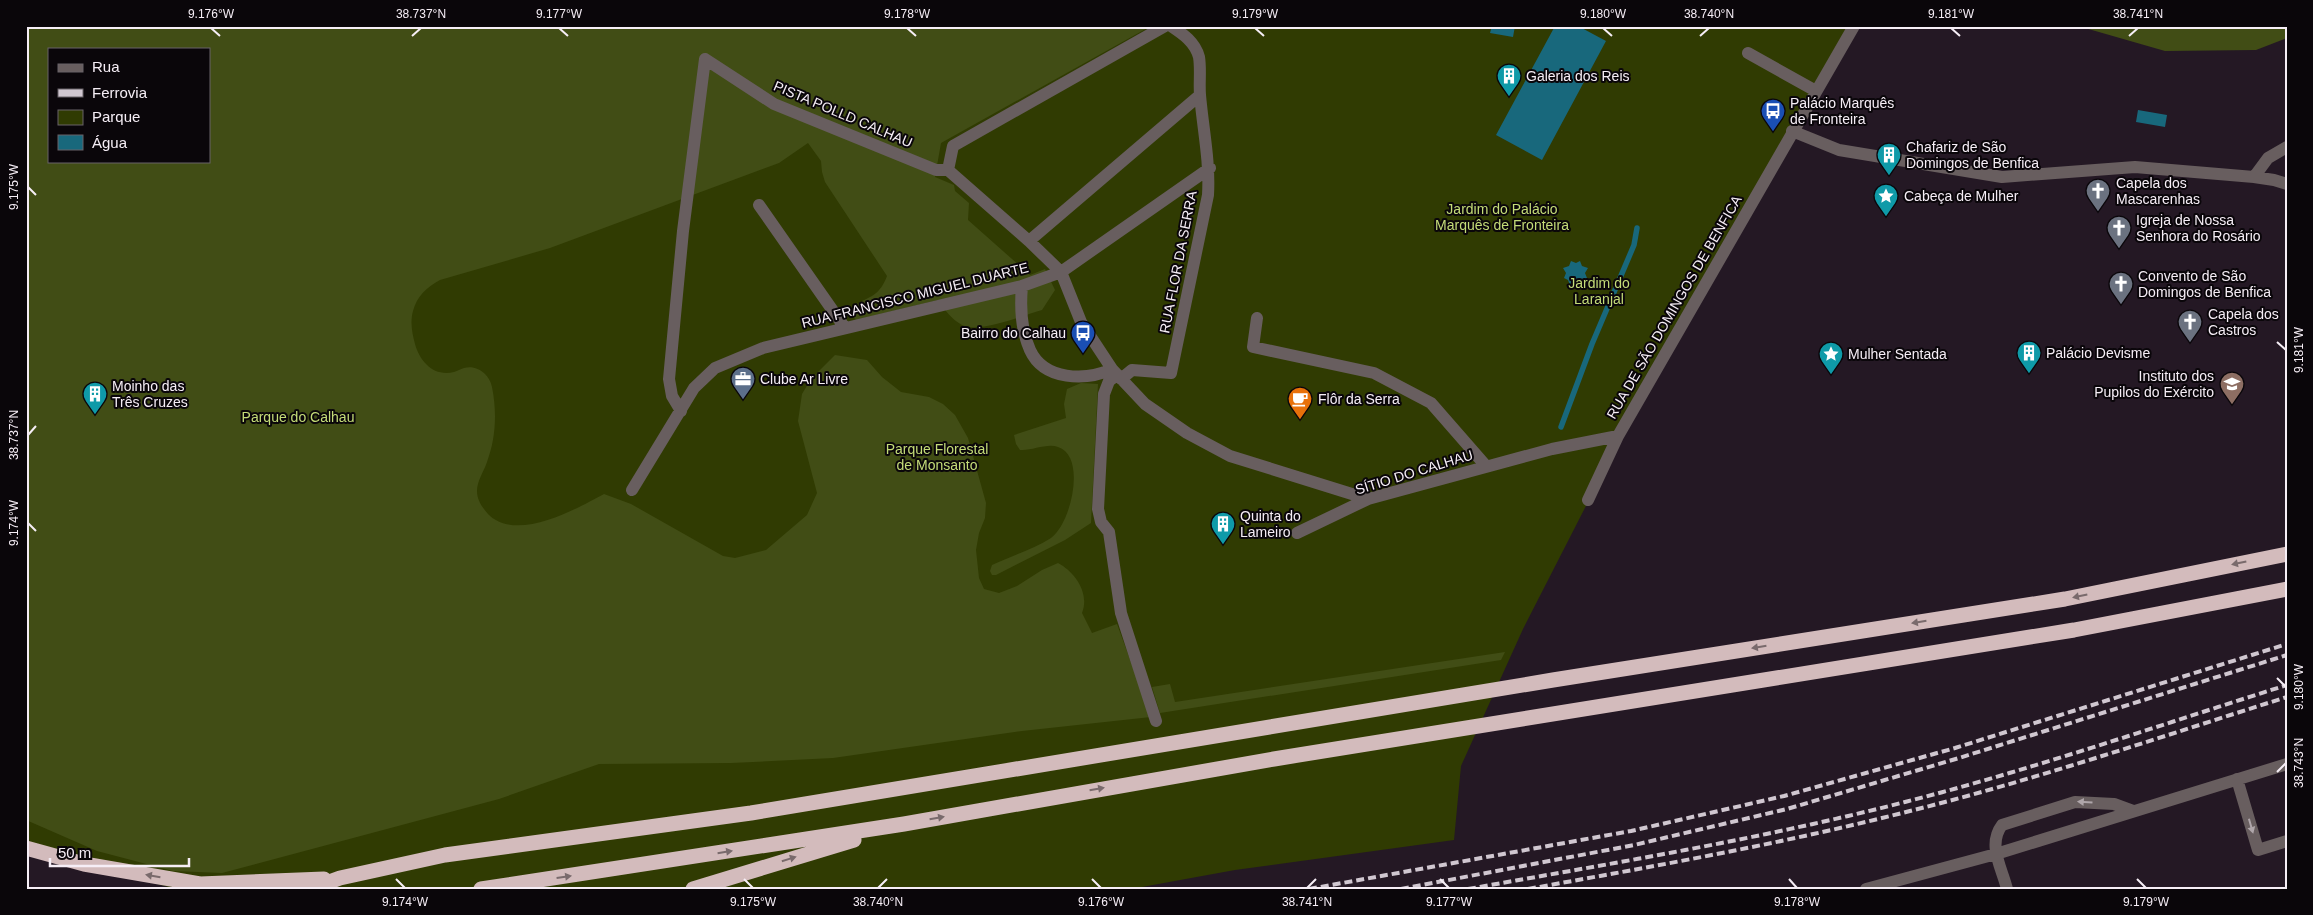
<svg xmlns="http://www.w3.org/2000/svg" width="2313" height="915" font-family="Arial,sans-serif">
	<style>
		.green { fill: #303b02; fill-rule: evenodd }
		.forest { fill: #414d15; fill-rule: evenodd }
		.water { fill: #18687c }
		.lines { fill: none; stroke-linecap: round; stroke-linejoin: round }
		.stream { stroke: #18687c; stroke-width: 5.5 }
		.minor { stroke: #685e5f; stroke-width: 12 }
		.highway { stroke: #d3bbbc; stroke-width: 15 }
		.rail { stroke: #d0c7d0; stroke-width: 4; stroke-dasharray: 8 4; stroke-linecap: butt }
		.oneway { fill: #796a6c }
		.oneway2 { fill: #afa6aa }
		.ticks { fill: none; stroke: #f6eef6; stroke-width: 2 }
		.labels { text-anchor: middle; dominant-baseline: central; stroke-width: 4; stroke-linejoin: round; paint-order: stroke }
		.poi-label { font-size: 14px; fill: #f6eef6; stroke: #0a060a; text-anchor: start }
		.street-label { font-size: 14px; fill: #f6eef6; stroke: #0a060a }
		.park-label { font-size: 14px; fill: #c4dc78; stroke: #0a060a }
		.neatline { fill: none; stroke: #f6eef6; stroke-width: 2 }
		.ticks-label { font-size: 12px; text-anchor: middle; fill: #f6eef6 }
	</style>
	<rect width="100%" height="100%" fill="#241824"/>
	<!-- green -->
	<path class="green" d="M26 26H1848L1611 457 1523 629 1461 766 1454 840 1235 870 1131 889H176L26 849ZM49 49H209V161H49Z"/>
	<!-- forest -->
	<path class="forest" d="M26 26H1151L941 143 935 177 954 185 955 191 969 203 968 220 1030 275 1045 269 1055 290 1042 310C1024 315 979 334 962 325 951 319 945 310 938 300L856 320 851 314C853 303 863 301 872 296 880 291 884 284 887 276L825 182 822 172 821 161 808 143 779 163 550 248 440 280C427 287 417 296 413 311 410 322 412 333 415 344 420 362 434 377 454 372 458 371 460 369 464 368 477 364 490 375 492 387 497 412 496 438 487 462 484 471 477 481 477 491 477 500 482 507 488 514 516 543 576 509 604 494L631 504 723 556 735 558 766 550 807 515 817 493 798 421 802 394 811 379 835 355 867 360 882 377 901 392 929 397 943 404 955 415 968 438 986 503 985 518 979 533 976 550 979 578 984 589 999 593 1017 586 1042 570 1058 563C1075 572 1090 593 1082 613L1092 633 1117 624 1151 717 1022 731 833 758 731 763 599 764 499 799 222 873 173 871 97 851 26 820ZM49 49H209V161H49Z
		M2078 26H2287V38L2256 50 2165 51Z
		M1081 383 1098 384 1091 523 1065 540 996 575H992L990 571 992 565C1011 556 1034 549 1051 538 1071 524 1087 456 1058 447 1047 443 1032 451 1020 450L1016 444 1014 435 1066 418 1064 404 1067 389Z
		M1505 652 1501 660 1160 713 1152 687 1170 684 1175 702Z"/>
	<!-- water -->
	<path class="water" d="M1492 26H1515L1513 37 1490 33Z
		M1555 26H1578L1606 41 1542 160 1496 135Z
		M2138 110 2167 115 2165 127 2136 122Z
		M1571 261 1576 263 1580 261 1582 266 1588 268 1585 273 1587 278 1583 280 1580 285 1575 283 1570 285 1568 280 1564 278 1566 273 1563 268 1569 266Z"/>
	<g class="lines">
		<!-- stream -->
		<path class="stream" d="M1561 427 1592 344 1634 245 1637 228"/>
		<!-- minor -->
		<path class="minor" d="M1748 53 1816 91
			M1792 131 1839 150 2002 177 2135 167 2254 177 2274 180 2287 184
			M948 170 1029 241 1061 272 1081 322 1112 369 1145 404 1187 433 1230 456 1368 499
			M948 170 953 146 1165 26
			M2254 177 2268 158 2287 147
			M759 205 845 328
			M1029 241 1200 95
			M1022 286C1020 308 1021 330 1030 350 1044 381 1086 381 1112 369
			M1257 318 1253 347 1374 373 1431 403 1486 466
			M1117 375 1109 381 1104 394 1098 509 1101 522 1109 532 1121 613 1156 721
			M1121 379 1132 370 1171 373 1208 195C1210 161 1203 129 1200 95 1199 83 1201 69 1199 57 1195 42 1183 34 1171 26
			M681 411 672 396 669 379 683 231 705 59 774 104 936 170H948
			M632 490 694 388 715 368 763 348 1022 286 1061 272 1210 168
			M1588 500 1618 436 1854 26
			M1297 533 1368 499 1552 449 1618 436
			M2237 779 2258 850 2287 841
			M1866 889 1996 854 2287 764
			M2007 889C2002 868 1987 845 2002 825L2075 802 2114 804 2133 811"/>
		<!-- highway -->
		<path class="highway" d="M26 848 84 864 200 884 324 879
			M310 889 340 878 445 855 751 813 1553 680 2065 599 2287 554
			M481 889 904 824 1274 759 2074 630 2287 589
			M693 889 854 840"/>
		<!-- rail -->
		<path class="rail" d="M1309 889 1631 831 1784 796 1955 748 2287 644
			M1401 889 1634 845 1787 809 1959 758 2287 655
			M1468 889C1614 863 1761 839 1905 802 2034 769 2160 725 2287 685
			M1528 889C1655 866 1781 844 1906 812 2035 780 2160 737 2287 697"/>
	</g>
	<!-- one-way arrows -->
	<defs><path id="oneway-solid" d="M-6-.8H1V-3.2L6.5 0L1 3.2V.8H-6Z" transform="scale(1.25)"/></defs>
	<g class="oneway">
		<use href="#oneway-solid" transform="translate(2239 563) rotate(168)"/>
		<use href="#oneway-solid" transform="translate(2080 596) rotate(168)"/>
		<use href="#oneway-solid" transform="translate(1919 622) rotate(171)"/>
		<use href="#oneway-solid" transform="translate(1759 647) rotate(171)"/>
		<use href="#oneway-solid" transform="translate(1097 789) rotate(-10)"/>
		<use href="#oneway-solid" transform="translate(937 818) rotate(-10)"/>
		<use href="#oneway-solid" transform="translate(725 852) rotate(-9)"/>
		<use href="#oneway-solid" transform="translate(789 859) rotate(-17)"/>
		<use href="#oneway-solid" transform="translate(153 876) rotate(-170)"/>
		<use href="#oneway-solid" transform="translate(564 877) rotate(-8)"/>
	</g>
	<g class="oneway2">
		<use href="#oneway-solid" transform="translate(2085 802) rotate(-176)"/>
		<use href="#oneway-solid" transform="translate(2251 826) rotate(74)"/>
	</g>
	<!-- ticks -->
	<path class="ticks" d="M211 28 220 36M559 28 568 36M907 28 916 36M1255 28 1264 36M1603 28 1612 36M1951 28 1960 36M412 36 421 28M1700 36 1709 28M2129 36 2138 28M28 187 36 195M2277 342 2286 350M28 435 36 426M28 523 36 531M2277 678 2286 687M2277 772 2286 763M396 879 405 888M744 879 753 888M1092 879 1101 888M1440 879 1449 888M1789 879 1797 888M2137 879 2146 888M878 888 887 879M1307 888 1316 879"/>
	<!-- icons -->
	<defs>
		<symbol id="building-pin" viewBox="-11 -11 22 30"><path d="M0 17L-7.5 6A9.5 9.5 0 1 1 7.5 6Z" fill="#0f9aa8" stroke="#0a060a"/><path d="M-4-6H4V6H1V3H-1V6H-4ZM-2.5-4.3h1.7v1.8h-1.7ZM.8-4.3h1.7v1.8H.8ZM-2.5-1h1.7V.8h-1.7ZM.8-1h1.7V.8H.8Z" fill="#fff"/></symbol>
		<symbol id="bus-pin" viewBox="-11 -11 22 30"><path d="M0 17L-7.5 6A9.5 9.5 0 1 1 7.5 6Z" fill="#1a4fb4" stroke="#0a060a"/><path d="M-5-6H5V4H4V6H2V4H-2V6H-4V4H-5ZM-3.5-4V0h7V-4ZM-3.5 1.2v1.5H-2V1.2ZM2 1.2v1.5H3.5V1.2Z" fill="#fff"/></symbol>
		<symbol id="church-pin" viewBox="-11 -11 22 30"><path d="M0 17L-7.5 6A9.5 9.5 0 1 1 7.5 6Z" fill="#6b7280" stroke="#0a060a"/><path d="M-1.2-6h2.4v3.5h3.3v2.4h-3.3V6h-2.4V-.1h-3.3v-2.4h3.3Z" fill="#fff"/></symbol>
		<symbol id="sight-pin" viewBox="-11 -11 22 30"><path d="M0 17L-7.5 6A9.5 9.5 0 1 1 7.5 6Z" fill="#0f9aa8" stroke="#0a060a"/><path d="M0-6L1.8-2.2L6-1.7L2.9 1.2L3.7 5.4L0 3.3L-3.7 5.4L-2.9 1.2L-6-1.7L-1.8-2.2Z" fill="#fff"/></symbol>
		<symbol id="office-pin" viewBox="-11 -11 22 30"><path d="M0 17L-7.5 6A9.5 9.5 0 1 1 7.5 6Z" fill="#5c6f8a" stroke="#0a060a"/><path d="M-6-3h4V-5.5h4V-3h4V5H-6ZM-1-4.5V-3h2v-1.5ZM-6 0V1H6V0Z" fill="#fff"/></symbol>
		<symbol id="school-pin" viewBox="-11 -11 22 30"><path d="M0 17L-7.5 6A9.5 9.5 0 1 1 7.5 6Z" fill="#8d6e63" stroke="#0a060a"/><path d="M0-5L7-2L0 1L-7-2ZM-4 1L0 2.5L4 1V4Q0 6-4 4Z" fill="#fff"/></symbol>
		<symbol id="cafe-pin" viewBox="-11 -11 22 30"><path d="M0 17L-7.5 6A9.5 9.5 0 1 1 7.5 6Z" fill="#e8710a" stroke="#0a060a"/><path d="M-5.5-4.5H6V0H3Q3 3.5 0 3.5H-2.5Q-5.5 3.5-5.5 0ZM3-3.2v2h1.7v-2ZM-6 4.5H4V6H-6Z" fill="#fff"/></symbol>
	</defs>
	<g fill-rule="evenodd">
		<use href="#building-pin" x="1495" y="62" width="28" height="38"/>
		<use href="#bus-pin" x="1759" y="97" width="28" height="38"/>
		<use href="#building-pin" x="1875" y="141" width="28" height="38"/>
		<use href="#church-pin" x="2084" y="177" width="28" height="38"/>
		<use href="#sight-pin" x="1872" y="182" width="28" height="38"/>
		<use href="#church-pin" x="2105" y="214" width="28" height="38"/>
		<use href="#church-pin" x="2107" y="270" width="28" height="38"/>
		<use href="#church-pin" x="2176" y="308" width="28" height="38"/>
		<use href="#bus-pin" x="1069" y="319" width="28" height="38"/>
		<use href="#building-pin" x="2015" y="339" width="28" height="38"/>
		<use href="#sight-pin" x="1817" y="340" width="28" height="38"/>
		<use href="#office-pin" x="729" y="365" width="28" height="38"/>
		<use href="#school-pin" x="2218" y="370" width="28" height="38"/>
		<use href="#building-pin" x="81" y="380" width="28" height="38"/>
		<use href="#cafe-pin" x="1286" y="385" width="28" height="38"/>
		<use href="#building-pin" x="1209" y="510" width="28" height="38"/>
	</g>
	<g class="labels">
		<!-- poi labels -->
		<g class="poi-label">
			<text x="1526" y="76">Galeria dos Reis</text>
			<text x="1790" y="103">Palácio Marquês<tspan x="1790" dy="16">de Fronteira</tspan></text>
			<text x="1906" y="147">Chafariz de São<tspan x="1906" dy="16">Domingos de Benfica</tspan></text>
			<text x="2116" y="183">Capela dos<tspan x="2116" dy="16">Mascarenhas</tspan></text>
			<text x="1904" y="196">Cabeça de Mulher</text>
			<text x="2136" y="220">Igreja de Nossa<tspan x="2136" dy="16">Senhora do Rosário</tspan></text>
			<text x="2138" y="276">Convento de São<tspan x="2138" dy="16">Domingos de Benfica</tspan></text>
			<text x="2208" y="314">Capela dos<tspan x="2208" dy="16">Castros</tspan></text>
			<text x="1066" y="333" text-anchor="end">Bairro do Calhau</text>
			<text x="2046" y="353">Palácio Devisme</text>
			<text x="1848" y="354">Mulher Sentada</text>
			<text x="2214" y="376" text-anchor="end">Instituto dos<tspan x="2214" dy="16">Pupilos do Exército</tspan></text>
			<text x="760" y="379">Clube Ar Livre</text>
			<text x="112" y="386">Moinho das<tspan x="112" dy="16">Três Cruzes</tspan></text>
			<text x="1318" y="399">Flôr da Serra</text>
			<text x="1240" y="516">Quinta do<tspan x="1240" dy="16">Lameiro</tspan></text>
		</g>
		<!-- street labels -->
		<g class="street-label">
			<text transform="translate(843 114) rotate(23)">PISTA POLLD CALHAU</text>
			<text transform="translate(1178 262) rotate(-79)">RUA FLOR DA SERRA</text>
			<text transform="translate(915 295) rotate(-14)">RUA FRANCISCO MIGUEL DUARTE</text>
			<text transform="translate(1674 307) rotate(-60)">RUA DE SÃO DOMINGOS DE BENFICA</text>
			<text transform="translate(1414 472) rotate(-17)">SÍTIO DO CALHAU</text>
		</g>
		<!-- park labels -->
		<g class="park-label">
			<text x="1502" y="209">Jardim do Palácio<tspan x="1502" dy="16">Marquês de Fronteira</tspan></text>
			<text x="1599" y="283">Jardim do<tspan x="1599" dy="16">Laranjal</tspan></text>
			<text x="298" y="417">Parque do Calhau</text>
			<text x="937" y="449">Parque Florestal<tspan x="937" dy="16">de Monsanto</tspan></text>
		</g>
	</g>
	<!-- border -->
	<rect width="2313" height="915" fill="none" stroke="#0a060a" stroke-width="55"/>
	<!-- legend -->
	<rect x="48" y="48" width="162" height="115" fill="#0a060a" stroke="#686368"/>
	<rect x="58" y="64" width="25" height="8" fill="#685e5f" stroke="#686368"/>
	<text x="92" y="72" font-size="15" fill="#f6eef6">Rua</text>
	<rect x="58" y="89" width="25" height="8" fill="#d0c7d0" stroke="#686368"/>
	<text x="92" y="98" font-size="15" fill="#f6eef6">Ferrovia</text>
	<rect x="58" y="110" width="25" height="15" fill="#303b02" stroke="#686368"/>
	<text x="92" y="122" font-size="15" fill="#f6eef6">Parque</text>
	<rect x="58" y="135" width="25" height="15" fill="#18687c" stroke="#686368"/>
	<text x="92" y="148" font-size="15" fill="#f6eef6">Água</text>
	<!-- scale -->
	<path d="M50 858v8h139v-8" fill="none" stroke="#f6eef6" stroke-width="2.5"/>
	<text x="58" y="858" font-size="15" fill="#f6eef6" stroke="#0a060a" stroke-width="4" paint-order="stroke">50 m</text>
	<rect x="28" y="28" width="2258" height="860" class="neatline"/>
	<g class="ticks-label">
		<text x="211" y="18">9.176°W</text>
		<text x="421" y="18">38.737°N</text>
		<text x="559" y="18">9.177°W</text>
		<text x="907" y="18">9.178°W</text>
		<text x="1255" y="18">9.179°W</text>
		<text x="1603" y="18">9.180°W</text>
		<text x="1709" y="18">38.740°N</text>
		<text x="1951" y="18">9.181°W</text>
		<text x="2138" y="18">38.741°N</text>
		<text transform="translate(14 187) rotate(-90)" y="4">9.175°W</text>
		<text transform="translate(2299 350) rotate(-90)" y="4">9.181°W</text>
		<text transform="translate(14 435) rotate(-90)" y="4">38.737°N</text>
		<text transform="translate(14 523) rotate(-90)" y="4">9.174°W</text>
		<text transform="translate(2299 687) rotate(-90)" y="4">9.180°W</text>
		<text transform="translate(2299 763) rotate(-90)" y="4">38.743°N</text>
		<text x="405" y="906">9.174°W</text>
		<text x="753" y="906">9.175°W</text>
		<text x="878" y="906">38.740°N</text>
		<text x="1101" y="906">9.176°W</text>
		<text x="1307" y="906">38.741°N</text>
		<text x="1449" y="906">9.177°W</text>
		<text x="1797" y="906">9.178°W</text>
		<text x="2146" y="906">9.179°W</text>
	</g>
</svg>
